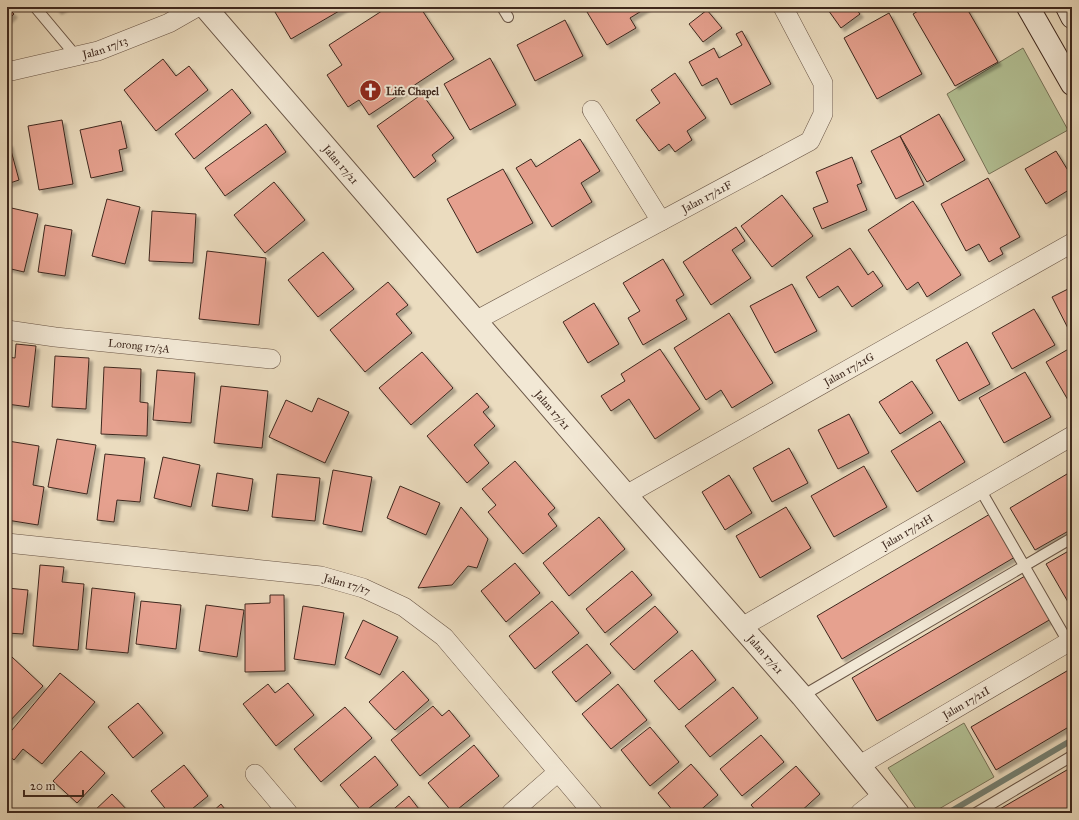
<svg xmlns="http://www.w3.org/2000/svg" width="1079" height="820" font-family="'IM FELL Great Primer',serif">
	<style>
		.green { fill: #b3c195; stroke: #78745a }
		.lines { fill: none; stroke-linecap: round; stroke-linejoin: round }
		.stream { stroke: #758174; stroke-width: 6 }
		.building { fill: #e6a18f; stroke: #3e281e; filter: url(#shadow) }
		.service-casing { stroke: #695546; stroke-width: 12 }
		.minor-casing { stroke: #695546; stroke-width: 20 }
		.tertiary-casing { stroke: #695546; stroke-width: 24 }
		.secondary-casing { stroke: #3e281e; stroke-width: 24 }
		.service { stroke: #f2e8d5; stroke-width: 10 }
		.minor { stroke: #f2e8d5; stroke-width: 19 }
		.tertiary { stroke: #f2e8d5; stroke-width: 22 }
		.secondary { stroke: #f2e8d5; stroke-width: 22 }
		.labels { text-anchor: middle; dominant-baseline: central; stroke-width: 4; stroke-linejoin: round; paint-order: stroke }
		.street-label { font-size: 11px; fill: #3e281e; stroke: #f2e8d5 }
		.poi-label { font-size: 11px; font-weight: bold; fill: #3e281e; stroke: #f2e8d5; text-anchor: start }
	</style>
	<defs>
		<filter id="shadow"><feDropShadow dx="3.5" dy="3.5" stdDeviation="1" flood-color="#0004"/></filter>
	</defs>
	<rect width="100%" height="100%" fill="#ebdcbf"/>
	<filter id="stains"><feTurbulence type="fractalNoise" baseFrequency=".005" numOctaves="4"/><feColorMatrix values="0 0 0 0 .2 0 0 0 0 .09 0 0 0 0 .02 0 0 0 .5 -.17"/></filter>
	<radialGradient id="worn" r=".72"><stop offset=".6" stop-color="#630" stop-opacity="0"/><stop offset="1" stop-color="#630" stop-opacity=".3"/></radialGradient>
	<!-- green -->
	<path class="green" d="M1023 48 1068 130 989 174 947 94Z
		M964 723 994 777 932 813H919L888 768Z"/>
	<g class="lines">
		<!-- stream -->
		<path class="stream" d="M948 813 1072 740"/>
	</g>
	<!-- building -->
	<path class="building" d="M7 7 14 14 7 21Z
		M55 7H65L58 11Z
		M272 7H346L291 39Z
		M388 7H420L454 59 369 115 359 100 348 107 327 75 342 65 329 45Z
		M584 7H648L630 18 636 28 607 45Z
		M826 7H857L855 8 860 14 841 28Z
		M925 7H966L998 62 955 86 913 14Z
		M707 10 722 28 703 42 689 24Z
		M889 13 922 74 877 99 844 38Z
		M565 20 583 56 535 81 517 45Z
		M742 31 771 84 731 105 717 78 702 86 689 62 714 48 719 58 742 45 736 34Z
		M490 58 516 105 470 130 444 84Z
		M163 59 176 76 189 66 208 90 156 131 124 90Z
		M675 73 706 118 687 131 692 140 675 152 669 144 659 151 636 120 660 103 651 90Z
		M232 89 251 113 194 159 175 134Z
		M422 94 454 138 432 155 436 161 414 178 377 126Z
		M939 114 965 160 927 182 900 136Z
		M62 120 73 184 39 190 28 126Z
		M121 121 127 148 119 150 123 171 91 178 80 130Z
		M266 124 286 152 225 196 205 168Z
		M900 136 924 185 896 199 871 151Z
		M580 139 600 171 581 183 592 202 552 227 516 168 531 159 536 167Z
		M9 143 19 180 7 184V144Z
		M1056 151 1072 177V188L1046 204 1025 169Z
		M852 157 862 183 857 185 867 210 822 229 813 208 828 202 816 172Z
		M503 169 533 223 477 253 447 199Z
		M988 178 1020 237 1000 248 1003 254 989 262 979 244 966 251 941 204Z
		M274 182 305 220 265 253 234 215Z
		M782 195 813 236 772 267 741 226Z
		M107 199 140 207 125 264 92 256Z
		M913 201 961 275 927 297 918 282 907 290 868 230Z
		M7 207 38 214 24 272 7 268Z
		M152 211 196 214 193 263 149 261Z
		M45 225 72 230 65 276 38 272Z
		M736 227 745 241 732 250 751 278 711 305 683 262Z
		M850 248 868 275 873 271 883 286 852 307 838 286 819 298 806 277Z
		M207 251 266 258 259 325 199 319Z
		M323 252 354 289 318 317 288 280Z
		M663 259 684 295 676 300 687 319 643 345 628 318 640 311 623 283Z
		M388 282 408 305 396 314 412 333 365 372 330 330Z
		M792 284 817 331 775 353 750 306Z
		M1072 287V336L1052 297Z
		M594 303 619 344 588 363 563 322Z
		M1034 309 1055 345 1012 369 992 333Z
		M729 313 773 383 732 408 721 390 706 400 674 348Z
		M967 342 990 384 959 401 936 360Z
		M16 344 36 346 29 407 7 404V357L15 358Z
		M1072 347V407L1046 362Z
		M660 349 700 409 655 439 629 399 611 411 601 396 625 381 621 374Z
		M422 352 453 388 411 425 379 388Z
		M55 356 89 358 86 409 52 407Z
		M104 367 141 369 140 402 148 403 147 436 101 434Z
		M157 370 195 373 191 423 153 420Z
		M1025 372 1051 417 1004 443 979 398Z
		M912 381 933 413 900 434 879 402Z
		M221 386 268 391 262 448 214 443Z
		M477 393 489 407 483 412 495 426 474 445 489 463 467 483 427 436Z
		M318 398 349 412 325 463 269 437 286 400 312 412Z
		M849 414 869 453 838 469 818 430Z
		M940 421 965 462 917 492 891 451Z
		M57 439 96 445 87 494 48 487Z
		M8 441 39 446 33 485 44 487 38 525 7 520Z
		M789 448 808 483 772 502 753 468Z
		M105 454 145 458 140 502 117 500 114 522 97 520Z
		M163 457 200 465 191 507 154 498Z
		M515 461 555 508 548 514 557 526 523 554 488 512 496 505 482 489Z
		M864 466 887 507 834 537 811 496Z
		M333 470 372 477 362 532 323 524Z
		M1072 471V529L1035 550 1010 508Z
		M217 473 253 479 248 511 212 506Z
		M277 474 320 478 315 521 272 517Z
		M729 475 752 513 725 530 702 492Z
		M400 486 440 503 426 535 387 518Z
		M461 507 488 539 477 568 468 566 452 585 418 588Z
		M786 507 811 548 760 578 736 536Z
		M990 514 1015 557 842 659 817 616Z
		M599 517 625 549 569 596 543 563Z
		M1072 549V607H1071L1046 564Z
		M515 563 540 593 506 622 481 591Z
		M40 565 64 567 62 582 84 584 78 650 33 646Z
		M632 571 652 595 605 633 586 609Z
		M1025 576 1051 619 877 721 852 678Z
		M7 588 28 590 23 634 7 633Z
		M92 588 135 593 128 653 86 649Z
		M270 595H284L285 671 245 672V604L270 603Z
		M141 601 181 605 176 649 136 644Z
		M552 601 579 633 535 669 509 636Z
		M206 605 244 610 237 657 199 651Z
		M303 606 344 613 335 665 294 659Z
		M655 606 678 632 634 670 610 644Z
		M363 620 398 637 380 675 345 658Z
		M587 644 611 673 576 702 552 672Z
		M692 650 716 680 679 710 654 681Z
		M12 657 43 686 7 724V663Z
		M1072 668V725L996 770 971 727Z
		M403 671 429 700 395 730 369 702Z
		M60 673 95 702 42 764 23 749 14 760 7 754V736Z
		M288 683 314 715 276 746 243 704 268 684 275 693Z
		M618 684 647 720 611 749 582 714Z
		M733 687 758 718 710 757 685 726Z
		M138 703 163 733 133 758 108 727Z
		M433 706 442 716 449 710 470 736 420 776 391 740Z
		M345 707 372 738 321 782 294 749Z
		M650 727 679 762 650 786 621 750Z
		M761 735 784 762 742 796 720 769Z
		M474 745 499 776 453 813 428 783Z
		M81 751 105 773 77 803 53 781Z
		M375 756 398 785 363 813 340 785Z
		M691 764 718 795 697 813H675L658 793Z
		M184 765 208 796 187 813H169L151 791Z
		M796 766 820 794 799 813H758L751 805Z
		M1072 767V813H993Z
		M112 794 130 813H92Z
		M409 796 422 813H389Z
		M221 804 228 813H211Z"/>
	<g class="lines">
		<defs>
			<path id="service" d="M35 7 76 56
				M502 7 508 17
				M980 489 1068 642
				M802 696 1072 538
				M976 813 1072 756"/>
			<g id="minor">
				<path id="s1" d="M7 72 98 51 169 23 197 7"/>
				<path d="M592 110 661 221"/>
				<path id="s2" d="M475 321 810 141 823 114V83L783 7"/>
				<path id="s3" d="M7 330 55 337 271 359"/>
				<path id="s4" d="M626 495 1072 243"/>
				<path id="s5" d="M7 543 321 576 363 588 404 607 444 637 593 813"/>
				<path id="s6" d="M742 627 1072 436"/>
				<path id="s7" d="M860 765 1072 640"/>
				<path d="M255 774 288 813"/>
				<path d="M511 813 558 772"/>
				<path d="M860 813 884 794"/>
			</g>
			<g id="tertiary">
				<path id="s8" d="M205 7 626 495 802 696 898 813"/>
			</g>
			<path id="secondary" d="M1028 7 1072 84
				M1067 7 1072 17"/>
		</defs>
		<!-- service casing -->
		<use href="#service" class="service-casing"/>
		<!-- minor casing -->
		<use href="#minor" class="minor-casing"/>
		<!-- tertiary casing -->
		<use href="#tertiary" class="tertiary-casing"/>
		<!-- secondary casing -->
		<use href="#secondary" class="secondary-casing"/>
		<!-- service -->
		<use href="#service" class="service"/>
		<!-- minor -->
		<use href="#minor" class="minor"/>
		<!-- tertiary -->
		<use href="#tertiary" class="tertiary"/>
		<!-- secondary -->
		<use href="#secondary" class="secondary"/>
	</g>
	<!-- icons -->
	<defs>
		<symbol id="church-disc" viewBox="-11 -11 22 22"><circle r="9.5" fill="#8f2418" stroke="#f2e8d5"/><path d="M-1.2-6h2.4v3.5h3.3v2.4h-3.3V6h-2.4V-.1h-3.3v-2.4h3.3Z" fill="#fff"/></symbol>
	</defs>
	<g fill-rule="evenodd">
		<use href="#church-disc" x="358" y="78" width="25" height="25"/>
	</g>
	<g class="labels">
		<!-- street labels -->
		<g class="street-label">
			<text stroke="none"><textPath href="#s1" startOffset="101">Jalan 17/13</textPath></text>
			<text stroke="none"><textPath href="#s8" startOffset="208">Jalan 17/21</textPath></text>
			<text stroke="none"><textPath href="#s2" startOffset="263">Jalan 17/21F</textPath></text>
			<text stroke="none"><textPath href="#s3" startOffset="133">Lorong 17/3A</textPath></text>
			<text stroke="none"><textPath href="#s4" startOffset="256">Jalan 17/21G</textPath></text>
			<text stroke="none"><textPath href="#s8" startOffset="532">Jalan 17/21</textPath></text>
			<text stroke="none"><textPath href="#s6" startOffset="191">Jalan 17/21H</textPath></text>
			<text stroke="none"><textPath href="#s5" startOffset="343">Jalan 17/17</textPath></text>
			<text stroke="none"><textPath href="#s8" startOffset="856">Jalan 17/21</textPath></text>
			<text stroke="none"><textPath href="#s7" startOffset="123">Jalan 17/21I</textPath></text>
		</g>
		<!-- poi labels -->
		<g class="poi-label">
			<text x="386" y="91">Life Chapel</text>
		</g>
	</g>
	<!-- margin -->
	<rect width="1079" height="820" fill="none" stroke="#ebdcbf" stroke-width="24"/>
	<rect x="8" y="8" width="1063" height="804" fill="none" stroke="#3e281e" stroke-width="2"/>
	<rect x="12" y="12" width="1055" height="796" fill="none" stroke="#3e281e"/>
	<!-- scale -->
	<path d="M24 790v6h59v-6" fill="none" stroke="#3e281e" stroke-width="2"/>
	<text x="30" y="790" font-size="12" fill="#3e281e" stroke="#f2e8d5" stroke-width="3" paint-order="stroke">20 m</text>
	<rect width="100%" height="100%" filter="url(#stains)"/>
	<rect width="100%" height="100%" fill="url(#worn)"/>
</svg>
